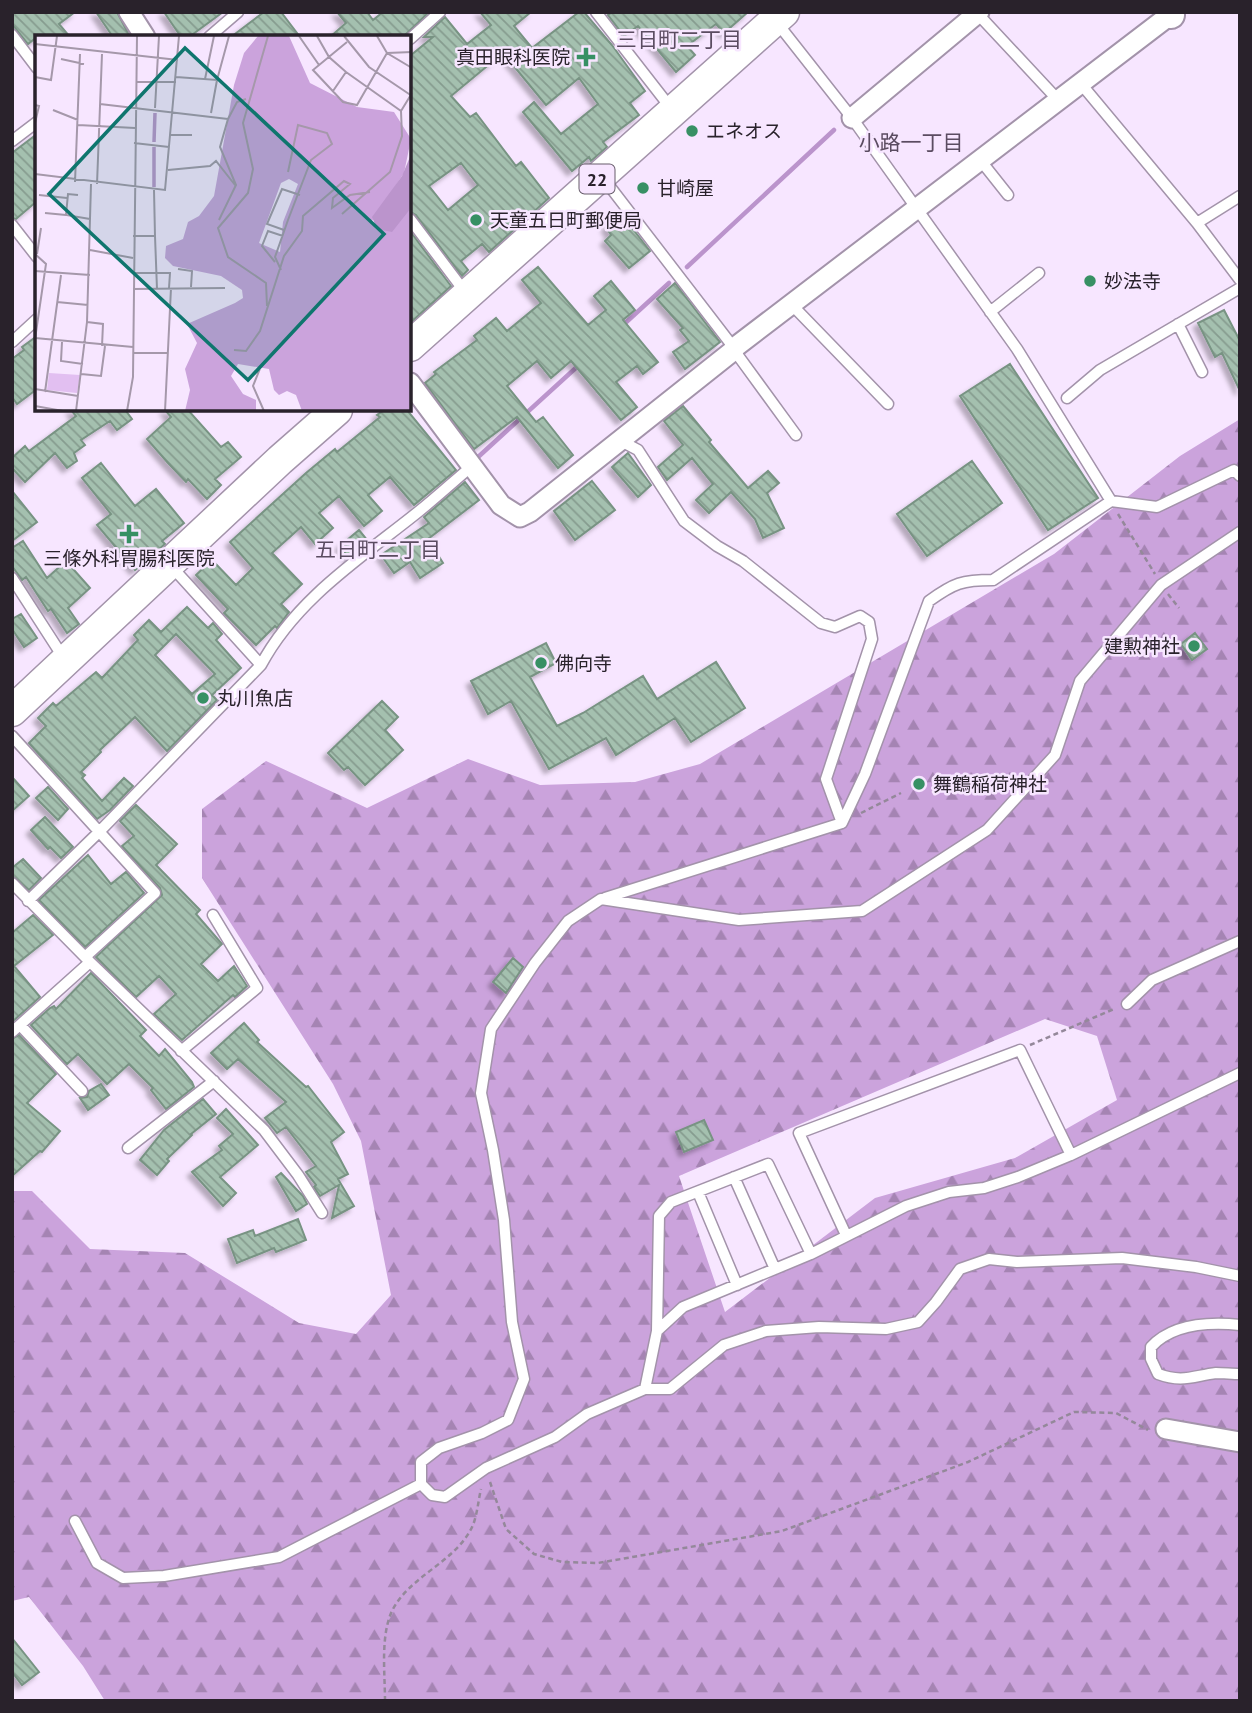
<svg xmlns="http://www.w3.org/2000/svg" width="1252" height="1713" font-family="'PT Sans','Noto Sans JP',sans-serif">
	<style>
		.forest { fill: url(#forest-firs); fill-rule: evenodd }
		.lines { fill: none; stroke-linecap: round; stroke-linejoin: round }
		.stream { stroke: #bb94cc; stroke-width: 4.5 }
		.building { fill: url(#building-back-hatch); stroke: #789383; stroke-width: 2; fill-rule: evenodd; filter: url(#shadow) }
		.lane-casing { stroke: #a393aa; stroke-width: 13 }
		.street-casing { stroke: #a393aa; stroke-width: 23 }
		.secondary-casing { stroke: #a393aa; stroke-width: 30 }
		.primary-casing { stroke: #a393aa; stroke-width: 33 }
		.path { stroke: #94889a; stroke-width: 2.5; stroke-dasharray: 5 3.5; stroke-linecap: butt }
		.lane { stroke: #fff; stroke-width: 10 }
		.street { stroke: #fff; stroke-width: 19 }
		.secondary { stroke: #fff; stroke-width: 26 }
		.primary { stroke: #fff; stroke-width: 30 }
		.poi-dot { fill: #379064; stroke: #f7e6ff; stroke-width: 2.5 }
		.labels { text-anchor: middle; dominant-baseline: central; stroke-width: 5; stroke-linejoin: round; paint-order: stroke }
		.shield { fill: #f7e6ff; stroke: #675d6b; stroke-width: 2 }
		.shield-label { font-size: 18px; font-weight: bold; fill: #29222b }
		.poi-label { font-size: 19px; fill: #29222b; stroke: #f7e6ff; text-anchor: start }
		.neighbourhood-label { font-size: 21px; fill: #5b4c61; stroke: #f7e6ff }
		.inset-river { fill: none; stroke: #bb94cc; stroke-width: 3.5 }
		.inset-road { fill: none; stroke: #a598aa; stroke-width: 2 }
		.view { fill: #0f766e; fill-opacity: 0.15; stroke: #0f766e; stroke-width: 3.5 }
		.inset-edge { fill: none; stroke: #29222b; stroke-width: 3.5 }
	</style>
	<defs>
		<pattern id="forest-firs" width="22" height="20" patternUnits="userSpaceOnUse" patternTransform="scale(1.75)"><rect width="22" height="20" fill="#cba3dc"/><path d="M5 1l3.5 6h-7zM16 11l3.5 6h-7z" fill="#a584b3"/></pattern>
		<pattern id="building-back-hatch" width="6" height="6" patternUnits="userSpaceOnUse" patternTransform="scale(1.75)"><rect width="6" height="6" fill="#a4c0af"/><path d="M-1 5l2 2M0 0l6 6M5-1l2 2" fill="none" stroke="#869c8f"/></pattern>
		<filter id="shadow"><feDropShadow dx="-4.5" dy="4.5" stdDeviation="2" flood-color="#0004"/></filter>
	</defs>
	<rect width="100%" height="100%" fill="#f7e6ff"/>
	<!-- forest -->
	<path class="forest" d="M1240 419V1701H105L83 1666 29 1597 12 1601V1191H32L90 1249 185 1253 299 1323 356 1334 391 1295 361 1141 333 1084 202 878V809L266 761 367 808 468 759 540 785 635 782 700 764 1054 554 1180 456ZM1045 1019 1097 1036 1117 1100 1015 1158 875 1198 725 1312 679 1176Z"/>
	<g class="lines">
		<!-- stream -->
		<path class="stream" d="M687 267 834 130
			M622 326 669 283
			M477 458 579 365"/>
	</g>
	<!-- building -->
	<path class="building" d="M12 12H75L59 24 70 37H37L28 44 12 24Z
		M96 12H117L129 35 113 37Z
		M164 12H223L189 37H181Z
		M264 12H281L300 37H231Z
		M337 12H367L373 20 383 12H429L403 37H330L346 23Z
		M480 12H531L514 26 532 48 579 12H584L612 45 645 91 630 103 639 115 603 142 607 147 591 161 589 157 572 171 523 112 534 102 561 134 598 104 579 78 546 105 503 53 451 96 470 117 476 113 516 166 521 162 549 198 489 252 482 244 461 261 468 270 462 276 416 215 410 212V56L433 37H424L445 17 467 44 491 25ZM461 163 478 185 448 210 429 186Z
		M612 12H748L724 33 716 24 687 46 695 55 676 72 638 26 624 36 608 15Z
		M37 134V201L16 219 12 218V153Z
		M622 215 650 251 629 268 605 241 611 235 606 227Z
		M410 231 451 286 410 323Z
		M538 267 588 325 606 310 594 296 611 281 635 310 623 320 658 362 643 374 637 366 616 382 637 407 621 420 571 361 551 378 537 361 507 386 536 422 543 417 573 455 558 468 517 417 474 449 425 383 436 374 434 372 477 340 474 336 496 318 507 331 541 303 522 280Z
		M675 283 720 342 685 369 673 352 689 341 680 330 683 328 657 299Z
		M1224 310 1240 341V391L1222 353 1215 357 1198 323Z
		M37 336V389L17 404 12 397V359L24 350 22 347Z
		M1010 364 1098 498 1048 530 960 396Z
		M683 406 711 440 709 442 748 488 768 471 779 483 767 493 784 528 763 538 755 519 731 492 709 513 696 500 713 484 692 458 667 480 665 477 658 467 683 445 664 421Z
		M71 410H129L126 411 132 419 117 430 110 421 81 440 85 445 74 453 77 461 67 468 55 453 25 482 12 468V458L25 446 29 451 76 416Z
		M165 410H188L221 447 228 442 241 457 215 479 221 485 207 499 188 479 186 482 168 463 147 439 171 417Z
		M384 410H407L456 470 414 505 390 477 368 495 382 511 364 526 339 496 319 513 333 528 315 544 301 527 272 553 302 584 281 604 289 612 277 628 275 626 256 645 224 613 228 609 196 575 212 560 236 585 253 568 230 542 306 473 335 449 337 452 380 417 377 415Z
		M628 453 651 485 638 497 612 467Z
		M972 461 1002 503 927 556 897 514Z
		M101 463 135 506 156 489 184 523 162 541 165 544 135 570 97 525 111 514 82 478Z
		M592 481 615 510 575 540 554 511Z
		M465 482 479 500 428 539 443 563 420 578 410 562 394 573 381 555 429 523 424 517Z
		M12 491 37 522 12 541Z
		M359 530 368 541 348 557 340 546Z
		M23 541 47 578 66 561 90 588 68 608 79 624 67 633 51 609 48 611 26 577 22 580 12 566V548Z
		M187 607 208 628 213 623 222 634 216 640 241 668 212 695 217 700 167 751 135 717 100 750 101 752 81 772 85 775 82 778 102 801 124 778 133 786 110 810 97 819 29 743 46 726 38 718 53 703 56 706 96 672 102 678 138 640 134 635 149 620 161 632ZM176 634 215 674 192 694 155 655Z
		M21 614 37 638 24 647 12 629V619Z
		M1195 633 1207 649 1192 660 1181 644Z
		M546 643 556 663 530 677 557 726 583 713 643 676 657 699 716 662 745 708 691 742 675 718 616 755 606 738 549 769 511 701 488 714 471 681Z
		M382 701 398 717 385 730 403 750 365 785 348 767 344 770 328 753Z
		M12 777 29 796 12 811Z
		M48 787 68 809 58 820 36 798Z
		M136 805 177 844 156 865 200 910 196 914 222 944 201 964 218 981 234 966 247 986 235 997 233 995 182 1040 154 1014 176 994 159 976 136 997 96 957 162 895 160 888 122 846 134 836 120 821Z
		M45 817 73 847 61 858 50 847 48 849 31 830Z
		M88 855 111 884 126 872 144 893 85 947 39 900Z
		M23 859 41 878 29 890 12 876V868Z
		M33 915 53 935 14 966 40 997 12 1022V933Z
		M513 958 523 967 506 993 493 982Z
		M91 973 146 1030 140 1036 159 1056 165 1049 192 1082 194 1087 166 1109 151 1090 153 1088 129 1064 107 1084 78 1054 67 1064 31 1025 50 1008 54 1006 56 1009Z
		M244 1023 259 1040 257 1042 306 1087 308 1086 344 1132 331 1142 348 1174 338 1179 354 1206 332 1218 339 1185 320 1196 314 1187 316 1185 306 1172 316 1166 286 1127 277 1133 265 1118 286 1102 238 1059 227 1069 211 1053Z
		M19 1035 56 1074 27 1103 60 1131 42 1152 40 1151 12 1176V1039Z
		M101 1084 109 1095 88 1110 80 1098 87 1097 89 1091Z
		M203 1099 216 1114 191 1134 192 1135 167 1159 169 1161 157 1175 140 1160 164 1130Z
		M226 1109 258 1145 220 1177 236 1193 223 1206 192 1172 222 1150 219 1146 233 1134 217 1118Z
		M704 1120 713 1140 684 1152 676 1132Z
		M281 1173 303 1196 307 1204 296 1211 276 1177Z
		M298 1219 306 1240 276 1252 274 1248 237 1263 228 1239 253 1230 255 1236Z
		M12 1638 39 1672 22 1685 12 1672Z"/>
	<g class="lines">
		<defs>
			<path id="lane" d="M596 12 670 107
				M976 12 1059 101
				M778 24 852 118 1017 349 1111 501
				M12 35 37 68
				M209 37 238 12
				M410 39 440 12
				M1082 85 1197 223 1240 280
				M12 141 37 122
				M981 161 1008 195
				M604 179 734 348
				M410 219 465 292
				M1197 223 1240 196
				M12 225 37 257
				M792 305 888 404
				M990 312 1039 273
				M1178 324 1202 372
				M12 342 37 319
				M734 350 796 435
				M1067 398 1100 370 1240 288
				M621 441 638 450 684 521 717 546 743 561 821 623 835 627 860 616 869 622 872 639 826 779 842 823
				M1240 532 1161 585 1080 681 1055 755 987 830 862 911 739 920 601 899 568 921 535 963 491 1029 481 1093 493 1150 504 1220 512 1322 524 1379 508 1420 482 1433 439 1448 421 1462V1484L432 1495 445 1497 486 1468 555 1437 587 1414 645 1389H670L724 1345 766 1331 819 1327 886 1329 918 1322 936 1302 960 1269 989 1259 1017 1262 1122 1258 1196 1267 1240 1276
				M172 567 261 665C296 599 362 557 418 512 437 497 454 481 472 466
				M12 578 63 657
				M12 736 155 893 85 957
				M12 883 90 962 264 1130 298 1175 322 1213
				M605 898 842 823 865 774 929 601C954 583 962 580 993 580L1111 501 1157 507 1234 470 1240 476
				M28 901 99 832 261 665
				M1127 1004 1152 980 1240 941
				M20 1025 82 1091
				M12 1032 90 962
				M181 1051 257 988 213 915
				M128 1148 214 1081
				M734 1177 775 1269
				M698 1192 737 1285
				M846 1235 799 1133 1020 1050 1071 1155
				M1240 1325C1210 1322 1173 1323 1151 1347V1359L1158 1374C1182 1383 1193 1376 1216 1373 1224 1373 1232 1374 1240 1374
				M657 1331 659 1216 671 1202 768 1164 811 1254
				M645 1389 657 1331 683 1307 811 1254 906 1206 949 1192 984 1188 1018 1177 1071 1155 1240 1073
				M75 1521 97 1563 123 1578 164 1576 279 1557 421 1484"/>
			<path id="street" d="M129 12 145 37
				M852 118 979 12
				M410 383 501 505 520 517 530 512 734 350V348L1174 12
				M1166 1429 1240 1442"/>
			<path id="secondary" d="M1169 12 1171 15"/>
			<path id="primary" d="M410 346 784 12
				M12 711 280 460 337 410"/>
		</defs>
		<!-- lane casing -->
		<use href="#lane" class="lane-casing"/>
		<!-- street casing -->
		<use href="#street" class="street-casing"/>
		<!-- secondary casing -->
		<use href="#secondary" class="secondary-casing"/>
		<!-- primary casing -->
		<use href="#primary" class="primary-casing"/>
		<!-- path -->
		<path class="path" d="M1118 514 1155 574
			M1168 594 1179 608
			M861 813 901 793
			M1030 1045 1114 1009
			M490 1482 506 1529 534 1554 562 1562 598 1563 782 1531 968 1462 1074 1412 1116 1413 1148 1430
			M385 1701C385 1673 380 1634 393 1609 411 1576 452 1563 470 1531 477 1520 478 1501 481 1489"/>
		<!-- lane -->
		<use href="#lane" class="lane"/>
		<!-- street -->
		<use href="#street" class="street"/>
		<!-- secondary -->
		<use href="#secondary" class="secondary"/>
		<!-- primary -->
		<use href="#primary" class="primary"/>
	</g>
	<!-- markers -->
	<g class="poi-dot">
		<path d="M582.5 46.5h7v7h7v7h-7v7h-7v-7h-7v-7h7z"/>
		<circle cx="692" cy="131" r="7"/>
		<circle cx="643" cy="188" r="7"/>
		<circle cx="476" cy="220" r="7"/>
		<circle cx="1090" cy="281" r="7"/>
		<path d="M125.5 523.5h7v7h7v7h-7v7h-7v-7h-7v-7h7z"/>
		<circle cx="1194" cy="646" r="7"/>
		<circle cx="541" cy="663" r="7"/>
		<circle cx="203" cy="698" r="7"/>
		<circle cx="919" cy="784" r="7"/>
	</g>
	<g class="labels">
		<!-- shield labels -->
		<rect class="shield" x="579.5" y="164.5" width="35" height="29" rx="5"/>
		<g class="shield-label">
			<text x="597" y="179">22</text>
		</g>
		<!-- poi labels -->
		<g class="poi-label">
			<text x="570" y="57" text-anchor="end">真田眼科医院</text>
			<text x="706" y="131">エネオス</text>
			<text x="657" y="188">甘崎屋</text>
			<text x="490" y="220">天童五日町郵便局</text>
			<text x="1104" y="281">妙法寺</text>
			<text x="129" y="558" text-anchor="middle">三條外科胃腸科医院</text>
			<text x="1180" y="646" text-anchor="end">建勲神社</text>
			<text x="555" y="663">佛向寺</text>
			<text x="217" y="698">丸川魚店</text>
			<text x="933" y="784">舞鶴稲荷神社</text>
		</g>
		<!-- neighbourhood labels -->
		<g class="neighbourhood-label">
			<text x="679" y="39">三日町二丁目</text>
			<text x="911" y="142">小路一丁目</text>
			<text x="378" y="549">五日町二丁目</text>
		</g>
	</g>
	<!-- overview -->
	<g transform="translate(35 35)">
		<rect width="376" height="376" fill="#f7e6ff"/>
		<path d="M223 1H254L275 48 322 72 359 77 376 104 369 138 337 186 339 191 363 185 376 173V376H267L261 360 252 356 244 360 239 355 234 334 203 329 196 341 208 359 221 365V376H150L155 355 150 334 162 308 152 289 200 268 208 263 207 255 186 241 138 231 130 223 131 211 148 204 153 187 164 181 179 161 199 50 209 18ZM254 144 263 149 248 187 245 217 224 208 246 148Z" fill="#cba3dc" fill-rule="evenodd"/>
		<path d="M14 338 45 340 42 358 12 355Z" fill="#e2bff1"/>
		<path d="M377 117 376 173 357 197 342 194 337 182 367 141Z" fill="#bb94cc"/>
		<path class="inset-river" d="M119 107 120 78M119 152V112"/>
		<path class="inset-road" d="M264 1 284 30M282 1 294 22 311 37 366 76M309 1 334 32 377 61M342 1 352 18 377 33M312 7 278 35 308 67 322 70 352 18M0 9 143 25M352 18 377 17M26 24 49 29M0 42 16 45 22 1M141 42 182 45 194 1M170 44 179 1M101 47H141M298 56 311 37M65 69 193 84M0 70 4 71 0 88M120 73 124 1M18 75 43 85M176 78 182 45M43 90 100 93M135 100H157M99 108 134 112M133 135 175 131 181 126 200 150M0 139 130 155 144 1M40 147 45 19M62 149 67 19M4 160 32 163M43 160 33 159 31 180 55 184M10 178 31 180M307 179 355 137 367 101 366 76 377 58M184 185 201 150 185 112 193 84 202 67 211 64M249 195 232 189 247 154 265 160M98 201H120L119 155M120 201 122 254M55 215 98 223M0 219 11 229 0 304M2 219 6 193M240 227 227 211 233 196 248 201M143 234 157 236 156 252M246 235 240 222 253 185 276 125 297 109 292 98 263 90 253 137M0 236 55 240M98 238H135L134 253M98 254 190 253M22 267 53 270M232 271 231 248 193 222 183 193 213 158 218 134 208 88 233 1M52 287 68 289 67 311M0 303 98 312M27 307 26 326 48 329M199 315 211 316 225 296 249 221 267 196 268 181 309 146 315 149 298 163 297 173 315 160 335 157M98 318H133M219 338 224 336 218 351 229 376M46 339 66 341 70 311M0 354 43 361M10 357 26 240M0 371 28 376M41 376 52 287 56 149M92 376 98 342 102 1M130 376 136 253"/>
		<path class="view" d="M150 13 349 199 213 345 14 159Z"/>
		<rect width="376" height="376" class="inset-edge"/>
	</g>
	<!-- border -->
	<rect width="1252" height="1713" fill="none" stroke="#29222b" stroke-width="28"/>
</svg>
